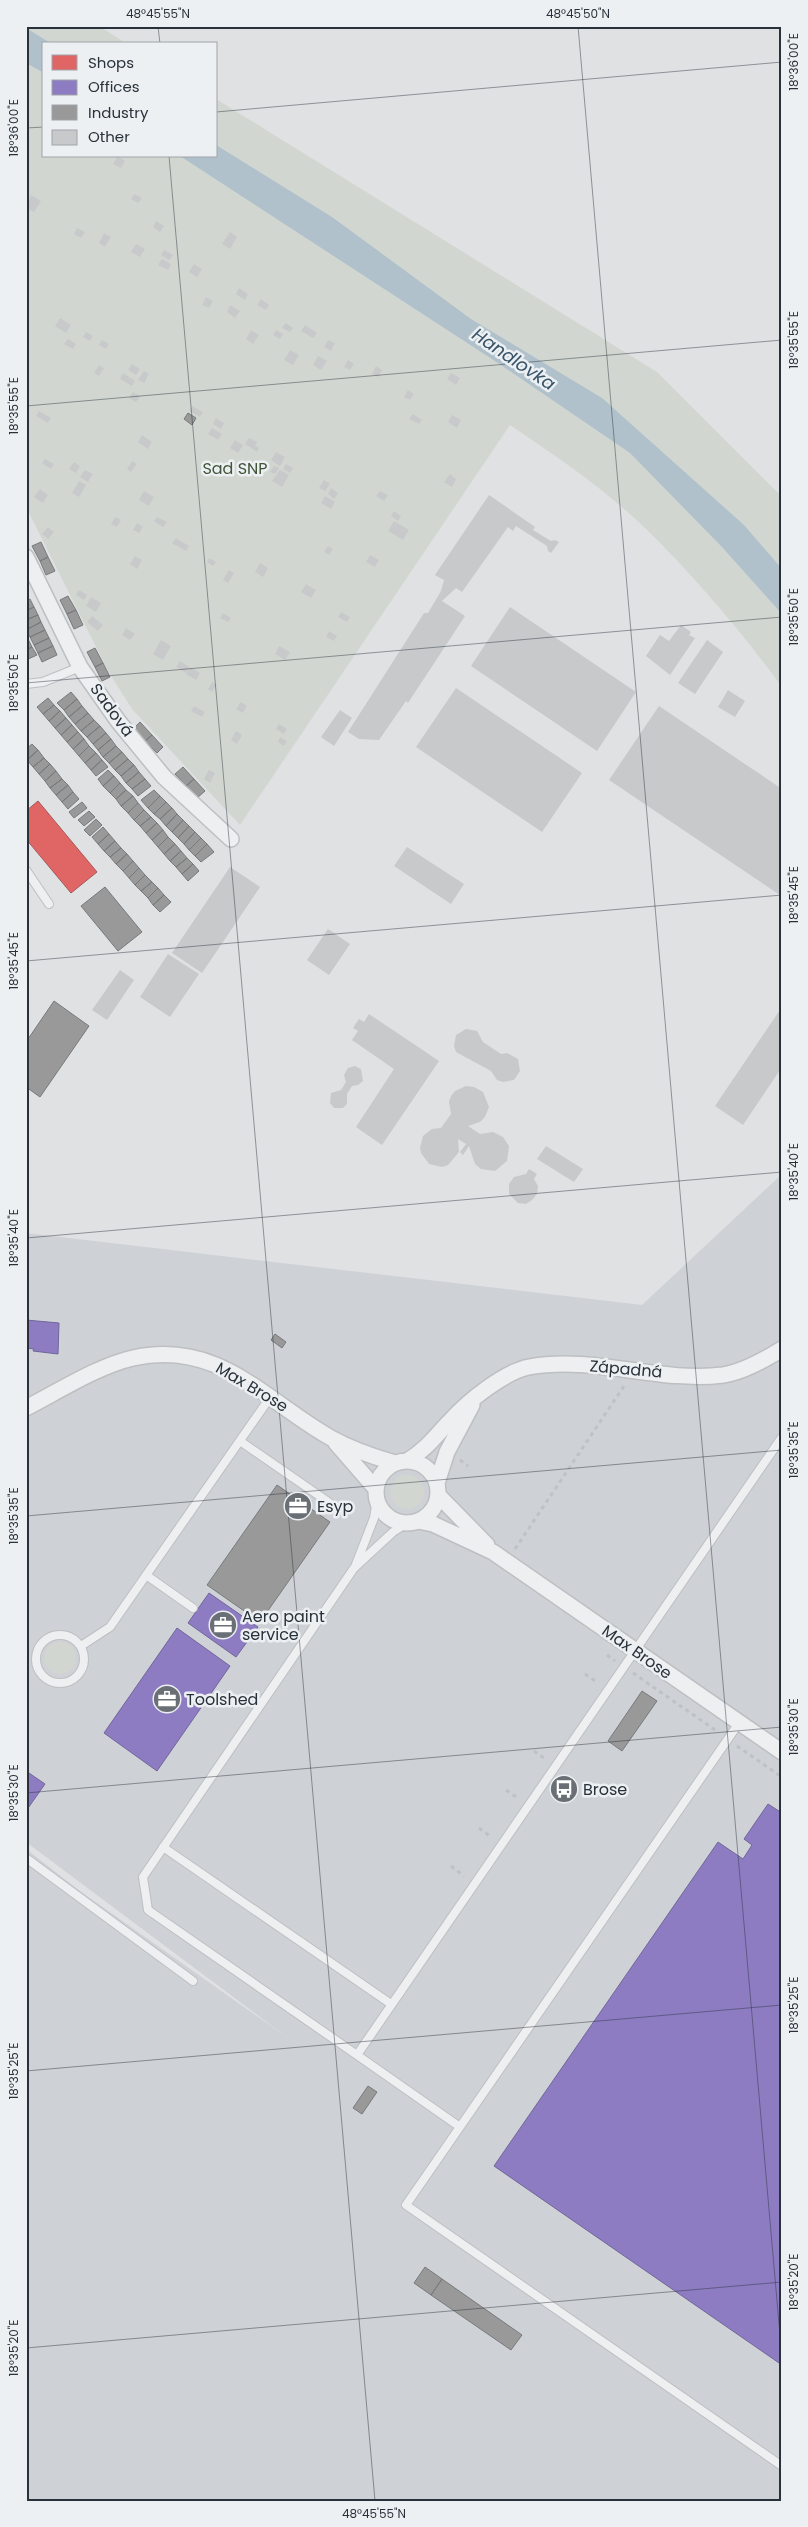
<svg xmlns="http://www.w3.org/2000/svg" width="808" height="2527" font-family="Poppins,sans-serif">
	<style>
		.built { fill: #ced1d6 }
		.green { fill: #d1d7d0 }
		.water { fill: #b0c1cc }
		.shops { fill: #e06666; stroke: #a95659 }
		.offices { fill: #8e7cc3; stroke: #70669a }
		.industry { fill: #999; stroke: #777a7c }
		.building { fill: #c7c9cb }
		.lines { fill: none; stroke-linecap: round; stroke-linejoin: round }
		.service-casing { stroke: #bdbfc1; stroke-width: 10 }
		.minor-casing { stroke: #bdbfc1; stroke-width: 18 }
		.path { stroke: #bfc2c4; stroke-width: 3; stroke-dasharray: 4 4; stroke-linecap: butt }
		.service { stroke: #eeeff1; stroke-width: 8 }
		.minor { stroke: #eeeff1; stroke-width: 15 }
		.ticks { fill: none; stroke: #29313a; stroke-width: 1; stroke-opacity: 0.45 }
		.labels { text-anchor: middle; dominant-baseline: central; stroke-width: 5; stroke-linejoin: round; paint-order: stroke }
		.park-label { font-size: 16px; fill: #415438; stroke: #edf0f3 }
		.street-label { font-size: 16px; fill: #29313a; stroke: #edf0f3 }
		.poi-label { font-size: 16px; fill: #29313a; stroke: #edf0f3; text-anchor: start }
		.water-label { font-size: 18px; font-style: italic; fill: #385469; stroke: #edf0f3 }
		.neatline { fill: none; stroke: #29313a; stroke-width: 2 }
		.ticks-label { font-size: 12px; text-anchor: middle; fill: #29313a }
	</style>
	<rect width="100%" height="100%" fill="#dfe1e3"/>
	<!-- built -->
	<path class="built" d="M782 1174V2501H26V1849L80 1891 288 2038 26 1842V1233L642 1305Z"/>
	<!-- green -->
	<path class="green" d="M26 26H99L127 44H44V156H216V99L657 372 782 497V687C741 631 695 577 646 529 605 489 557 457 510 425L240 825 132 709 108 671 26 507Z
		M390 1492a17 17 0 1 1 34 0a17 17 0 1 1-34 0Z
		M44 1658a16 16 0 1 1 32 0a16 16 0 1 1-32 0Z"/>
	<!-- water -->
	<path class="water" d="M26 28 52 44H44V73L26 63Z
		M216 145 332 217 471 319 602 398 744 525 782 569V614L722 547 630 453 501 365 180 156H216Z"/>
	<!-- shops -->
	<path class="shops" d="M38 801 97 872 71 893 26 839V811Z"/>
	<!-- offices -->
	<path class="offices" d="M26 1320 59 1323 58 1354 33 1351 34 1349 26 1348Z
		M209 1593 258 1627 236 1657 188 1623Z
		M177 1628 230 1666 157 1771 104 1733Z
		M26 1771 45 1784 26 1811Z
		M768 1804 782 1813V2365L494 2166 718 1842 743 1859 752 1845 744 1839Z"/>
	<!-- industry -->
	<path class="industry" d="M188 413 196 418 192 425 184 419Z
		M41 542 48 557 40 561 32 546Z
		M48 557 55 571 46 575 40 561Z
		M68 596 76 610 67 614 60 600Z
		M30 599 34 607 26 611V601Z
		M34 607 38 615 26 620V611Z
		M76 610 83 625 74 629 67 614Z
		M38 615 41 622 26 630V620Z
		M41 622 45 630 30 637 26 630Z
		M45 630 49 638 34 645 30 637Z
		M49 638 53 646 38 653 34 645Z
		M28 639 32 647 26 650V640Z
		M53 646 57 655 42 662 38 653Z
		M32 647 37 655 26 660V650Z
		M95 648 103 663 95 667 87 652Z
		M103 663 110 677 102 681 95 667Z
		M71 692 77 699 64 710 57 703Z
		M48 698 54 705 43 714 37 707Z
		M77 699 82 706 69 717 64 710Z
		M54 705 60 711 49 721 43 714Z
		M82 706 88 713 75 724 69 717Z
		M60 711 66 718 55 728 49 721Z
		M88 713 94 720 81 731 75 724Z
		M66 718 72 725 61 735 55 728Z
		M94 720 100 726 87 737 81 731Z
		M140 722 152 735 145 741 134 728Z
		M72 725 78 732 67 742 61 735Z
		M100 726 106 733 93 744 87 737Z
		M78 732 84 739 73 749 67 742Z
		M106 733 111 739 98 750 93 744Z
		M152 735 163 747 157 753 145 741Z
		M84 739 89 746 79 756 73 749Z
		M111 739 116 746 103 757 98 750Z
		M32 744 38 750 27 760 26 749Z
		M89 746 96 753 85 763 79 756Z
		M116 746 122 752 109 763 103 757Z
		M38 750 44 758 33 767 27 760Z
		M122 752 128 759 115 770 109 763Z
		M96 753 102 760 91 770 85 763Z
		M44 758 50 764 39 774 33 767Z
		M128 759 134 765 121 776 115 770Z
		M102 760 108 767 96 776 91 770Z
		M50 764 56 771 45 781 39 774Z
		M134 765 139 772 126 783 121 776Z
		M183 767 194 779 186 786 175 774Z
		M108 770 114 776 103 786 98 779Z
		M56 771 62 779 50 788 45 781Z
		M139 772 145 779 132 789 126 783Z
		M114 776 120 783 110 793 103 786Z
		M62 779 68 785 56 795 50 788Z
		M145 779 151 786 138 796 132 789Z
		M194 779 205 791 197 798 186 786Z
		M120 783 126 790 116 799 110 793Z
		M68 785 73 792 62 802 56 795Z
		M126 790 133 796 121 806 116 799Z
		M154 790 160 796 148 808 141 800Z
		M73 792 79 799 68 809 62 802Z
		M133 796 138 803 128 813 121 806Z
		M160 796 166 802 154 814 148 808Z
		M82 802 87 808 74 818 69 812Z
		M166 802 172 808 160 819 154 814Z
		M138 803 144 810 134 820 128 813Z
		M172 808 177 814 166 826 160 819Z
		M144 810 151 817 140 826 134 820Z
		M89 811 95 817 84 826 78 820Z
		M177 814 183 820 172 832 166 826Z
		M151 817 157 823 146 833 140 826Z
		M96 819 102 825 90 836 84 830Z
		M183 820 189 826 178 838 172 832Z
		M157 823 163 830 152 840 146 833Z
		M189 826 195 832 184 844 178 838Z
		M103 827 109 834 98 844 92 837Z
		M163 830 168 837 158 847 152 840Z
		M195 832 201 838 189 850 184 844Z
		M109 834 115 841 104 851 98 844Z
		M168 837 175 844 164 854 158 847Z
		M201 838 207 844 195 856 189 850Z
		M115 841 121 848 110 857 104 851Z
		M175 844 181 851 170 861 164 854Z
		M207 844 214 852 201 862 195 856Z
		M121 848 127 854 116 864 110 857Z
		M181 851 187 858 176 867 170 861Z
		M127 854 133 861 123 871 116 864Z
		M187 858 193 864 182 874 176 867Z
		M133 861 139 868 129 878 123 871Z
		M193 864 199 871 188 881 182 874Z
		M139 868 145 875 135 885 129 878Z
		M145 875 152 882 141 891 135 885Z
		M152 882 158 888 148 898 141 891Z
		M105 887 142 932 118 951 81 906Z
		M158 888 164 895 153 905 148 898Z
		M164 895 171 902 160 912 153 905Z
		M54 1001 89 1026 40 1097 26 1087V1042Z
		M275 1334 286 1342 282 1348 271 1340Z
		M277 1485 330 1522 260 1622 207 1585Z
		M642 1691 657 1701 622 1751 608 1741Z
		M368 2086 377 2092 362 2114 353 2108Z
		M425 2267 442 2279 431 2295 414 2283Z
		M442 2279 522 2335 511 2350 431 2295Z"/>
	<!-- building -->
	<path class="building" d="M118 156 125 161 121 168 113 164Z
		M134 194 142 198 138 203 131 199Z
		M31 195 41 201 34 212 26 208Z
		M156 221 164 226 160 232 153 227Z
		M77 228 85 232 81 238 74 234Z
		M230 232 237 237 230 249 222 244Z
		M104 233 111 237 105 247 99 243Z
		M136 244 145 249 140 257 131 252Z
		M164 250 173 255 169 260 161 255Z
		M162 259 171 264 168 270 158 265Z
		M194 264 202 269 197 277 189 272Z
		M239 288 248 294 245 300 236 294Z
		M206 297 213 301 209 308 202 305Z
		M261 299 269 305 266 310 257 305Z
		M230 305 240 311 235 318 227 312Z
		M60 318 71 325 66 333 55 326Z
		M286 323 293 328 290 332 282 328Z
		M305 325 317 333 313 338 301 331Z
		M251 330 259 335 253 344 246 339Z
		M276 330 283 334 280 339 273 335Z
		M86 332 93 336 90 341 83 337Z
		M68 339 76 344 73 349 64 344Z
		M102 340 109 344 106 349 99 345Z
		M328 340 335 343 331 351 324 347Z
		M290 350 299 355 293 365 284 360Z
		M318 356 327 361 321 370 313 365Z
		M348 360 354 364 350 370 344 367Z
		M132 364 140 369 136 375 128 370Z
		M99 365 104 368 99 376 94 373Z
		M376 366 382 370 378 377 372 374Z
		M144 371 149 374 144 383 138 380Z
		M123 373 135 381 132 386 120 379Z
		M451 373 460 378 456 385 447 379Z
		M408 390 414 394 410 400 404 397Z
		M133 392 140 396 136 402 129 398Z
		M192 406 203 412 200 417 189 411Z
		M39 411 51 418 48 423 36 416Z
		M413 414 422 420 419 424 409 419Z
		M452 415 461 420 457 428 448 422Z
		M216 418 224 423 221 429 213 424Z
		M212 428 222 434 218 440 208 434Z
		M142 435 152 442 148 449 138 442Z
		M249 438 257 442 255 446 259 448 257 452 245 444Z
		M235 440 243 445 238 453 230 448Z
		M276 452 285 457 280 466 271 460Z
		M45 459 54 464 51 469 42 463Z
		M132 461 137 464 131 472 127 469Z
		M74 462 80 466 76 473 69 469Z
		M286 464 293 468 290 473 283 469Z
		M274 466 279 468 275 474 270 472Z
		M85 470 93 474 88 482 80 477Z
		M280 470 289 475 282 487 272 481Z
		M450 474 456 479 452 487 444 482Z
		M324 480 330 484 325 491 319 488Z
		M79 481 86 485 79 497 72 493Z
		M331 488 338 493 334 499 328 494Z
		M40 489 48 495 43 503 34 497Z
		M144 491 154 497 149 506 139 500Z
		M380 491 388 495 384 501 376 496Z
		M489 495 535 527 533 530 551 541 555 540 559 542 551 553 548 551 547 546 516 526 513 531 508 527 462 592 456 588 442 601 465 616 408 703 406 701 379 740 359 739 348 732 424 613H428L441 591 444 580 435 575Z
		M325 496 335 502 331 509 321 503Z
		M394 511 401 516 398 521 391 516Z
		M115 517 121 520 117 527 111 524Z
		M157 517 167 522 163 527 154 521Z
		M394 521 409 530 403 540 388 531Z
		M137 523 143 527 139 533 133 530Z
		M48 527 54 532 48 539 42 534Z
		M176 538 189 546 186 551 172 543Z
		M328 546 333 549 329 555 324 552Z
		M370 555 379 560 375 567 366 562Z
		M135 556 142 560 137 569 130 564Z
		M209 558 216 562 213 566 207 562Z
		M260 563 268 568 263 577 255 572Z
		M229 570 234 573 228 583 223 580Z
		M306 584 316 590 311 598 301 592Z
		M79 590 87 595 84 600 76 595Z
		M91 597 101 603 96 612 86 606Z
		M510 607 636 692 597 751 471 666Z
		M341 612 350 617 347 622 338 617Z
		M223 613 231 618 228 622 220 618Z
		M92 616 103 625 98 631 87 622Z
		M681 625 691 632 689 635 695 638 670 675 646 656 660 635 669 641Z
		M126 628 135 634 130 640 122 635Z
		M329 631 337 636 334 641 326 637Z
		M161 640 171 646 163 660 153 654Z
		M707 640 723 652 695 694 678 683Z
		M279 646 290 652 285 660 275 654Z
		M180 661 189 667 186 673 176 667Z
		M190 667 200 673 196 680 186 674Z
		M212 682 217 685 212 692 208 689Z
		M456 688 582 773 542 832 416 747Z
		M728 690 745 701 735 717 718 707Z
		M241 702 247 706 243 713 236 709Z
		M194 706 205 712 202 717 191 711Z
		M659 706 782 789 780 895 609 780Z
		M340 710 352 718 334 746 321 737Z
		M279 724 287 729 284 734 276 729Z
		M236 731 242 735 237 744 231 740Z
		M280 737 287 741 284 746 278 742Z
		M209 770 215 773 210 783 204 779Z
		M407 847 464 884 451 904 394 866Z
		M230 867 260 887 202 973 172 953Z
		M328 929 350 944 329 975 307 960Z
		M168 954 199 974 170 1017 140 997Z
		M120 970 134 980 107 1020 92 1010Z
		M782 1007V1067L743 1125 715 1106Z
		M369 1014 439 1061 382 1145 356 1127 394 1069 352 1040 358 1031 353 1028 359 1019 364 1022Z
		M466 1029 477 1031 483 1042 501 1054 507 1053 518 1059 520 1071 514 1080 503 1082 497 1080 491 1071 456 1052 454 1046 456 1035Z
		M355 1066 361 1069 363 1081 358 1085 352 1086 347 1094V1104L343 1108H334L330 1103 331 1093 341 1090 346 1082 344 1075 348 1068Z
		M466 1086 474 1087 483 1092 489 1107 485 1117 480 1122 468 1126 480 1134 493 1132 503 1137 509 1146 507 1161 495 1171 481 1169 475 1164 469 1146 463 1155 460 1152 466 1144 458 1139 459 1152 448 1165 442 1167 429 1164 421 1153 420 1148 423 1136 432 1129 441 1128 451 1114 449 1102 451 1096 455 1091Z
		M546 1146 583 1169 574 1182 537 1159Z
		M529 1169 537 1174 534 1179 538 1186 537 1194 532 1200 526 1204 518 1203 509 1194V1184L514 1177 526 1174Z"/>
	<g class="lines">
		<defs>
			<path id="service" d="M26 684 43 682 80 667
				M26 870 49 904
				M240 1441 337 1508
				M407 1523 393 1532 354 1568 143 1877 148 1910 357 2055 782 1437
				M355 1567 374 1518 377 1500
				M146 1575 193 1608
				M36 1659a24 24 0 1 1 48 0a24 24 0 1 1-48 0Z
				M81 1646 110 1627 271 1396
				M739 1723 406 2205 782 2466
				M163 1847 391 2004
				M26 1858 193 1981
				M357 2055 460 2127"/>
			<path id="minor" d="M26 557 80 667 118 721 164 777 231 839
				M26 1408C59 1391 98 1366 133 1358 219 1339 265 1401 331 1438 351 1449 374 1457 395 1463
				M336 1443 376 1489
				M376 1492a31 31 0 1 1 62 0a31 31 0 1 1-62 0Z
				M407 1461C426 1450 436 1435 451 1420 468 1401 504 1372 529 1367 593 1355 659 1383 723 1375 743 1372 764 1360 782 1349
				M437 1483 447 1452 472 1405
				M438 1495 487 1545
				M418 1521 433 1524 493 1552 782 1752"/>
		</defs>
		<!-- service casing -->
		<use href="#service" class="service-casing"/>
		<!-- minor casing -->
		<use href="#minor" class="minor-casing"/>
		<!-- path -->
		<path class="path" d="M460 1460 468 1466
			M515 1549 624 1386
			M607 1655 615 1661
			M633 1673 718 1732
			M585 1674 598 1683
			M737 1746 782 1777
			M534 1751 545 1759
			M506 1790 518 1798
			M479 1828 491 1837
			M451 1866 464 1876"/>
		<!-- service -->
		<use href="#service" class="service"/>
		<!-- minor -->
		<use href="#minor" class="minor"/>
	</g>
	<!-- ticks -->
	<path class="ticks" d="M158 26 160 44M578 26 782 2358M216 112 782 62M26 128 44 127M169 156 375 2501M26 406 782 340M26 683 782 617M26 961 782 895M26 1238 782 1172M26 1516 782 1450M26 1793 782 1727M26 2071 782 2005M26 2348 782 2282"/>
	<!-- icons -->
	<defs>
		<symbol id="office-disc" viewBox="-11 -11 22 22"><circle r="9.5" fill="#696f75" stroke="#edf0f3"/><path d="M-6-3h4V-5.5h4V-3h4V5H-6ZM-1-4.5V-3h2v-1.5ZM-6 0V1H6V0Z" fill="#fff"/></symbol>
		<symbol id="bus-disc" viewBox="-11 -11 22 22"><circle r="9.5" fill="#696f75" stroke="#edf0f3"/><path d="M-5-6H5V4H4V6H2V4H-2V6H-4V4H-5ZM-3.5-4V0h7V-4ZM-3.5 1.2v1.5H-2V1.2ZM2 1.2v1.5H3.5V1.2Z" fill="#fff"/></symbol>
	</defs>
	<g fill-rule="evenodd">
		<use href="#office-disc" x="282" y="1490" width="32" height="32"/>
		<use href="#office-disc" x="207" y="1609" width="32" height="32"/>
		<use href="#office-disc" x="151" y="1683" width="32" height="32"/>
		<use href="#bus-disc" x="548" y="1773" width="32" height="32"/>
	</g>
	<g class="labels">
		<!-- park labels -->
		<g class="park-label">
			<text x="235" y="468">Sad SNP</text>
		</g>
		<!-- street labels -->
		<g class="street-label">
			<text transform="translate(112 710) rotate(54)">Sadová</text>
			<text transform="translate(626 1369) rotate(5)">Západná</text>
			<text transform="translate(252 1387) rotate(31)">Max Brose</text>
			<text transform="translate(637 1652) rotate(35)">Max Brose</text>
		</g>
		<!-- poi labels -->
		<g class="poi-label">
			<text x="317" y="1506">Esyp</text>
			<text x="242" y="1616">Aero paint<tspan x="242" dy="18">service</tspan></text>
			<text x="186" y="1699">Toolshed</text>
			<text x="583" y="1789">Brose</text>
		</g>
		<!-- water labels -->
		<g class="water-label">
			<text transform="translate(514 359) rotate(34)">Handlovka</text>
		</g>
	</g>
	<!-- border -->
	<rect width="808" height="2527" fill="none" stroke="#edf0f3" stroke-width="55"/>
	<!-- legend -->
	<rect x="42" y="42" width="175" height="115" fill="#edf0f3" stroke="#9fa4a9"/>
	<rect x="52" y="55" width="25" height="15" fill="#e06666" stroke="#9fa4a9"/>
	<text x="88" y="68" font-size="15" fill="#29313a">Shops</text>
	<rect x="52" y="80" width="25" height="15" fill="#8e7cc3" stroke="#9fa4a9"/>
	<text x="88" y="92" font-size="15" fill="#29313a">Offices</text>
	<rect x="52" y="105" width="25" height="15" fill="#999999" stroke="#9fa4a9"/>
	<text x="88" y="118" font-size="15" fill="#29313a">Industry</text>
	<rect x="52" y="130" width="25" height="15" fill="#c7c9cb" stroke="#9fa4a9"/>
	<text x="88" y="142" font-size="15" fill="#29313a">Other</text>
	<rect x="28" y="28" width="752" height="2472" class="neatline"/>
	<g class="ticks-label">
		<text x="158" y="18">48°45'55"N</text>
		<text x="578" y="18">48°45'50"N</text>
		<text transform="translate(794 62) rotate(-90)" y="4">18°36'00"E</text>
		<text transform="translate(14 128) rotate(-90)" y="4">18°36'00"E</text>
		<text transform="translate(794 340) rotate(-90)" y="4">18°35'55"E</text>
		<text transform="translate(14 406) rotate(-90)" y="4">18°35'55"E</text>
		<text transform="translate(794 617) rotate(-90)" y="4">18°35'50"E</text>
		<text transform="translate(14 683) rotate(-90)" y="4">18°35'50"E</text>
		<text transform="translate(794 895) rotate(-90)" y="4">18°35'45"E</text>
		<text transform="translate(14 961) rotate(-90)" y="4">18°35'45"E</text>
		<text transform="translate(794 1172) rotate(-90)" y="4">18°35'40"E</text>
		<text transform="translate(14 1238) rotate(-90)" y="4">18°35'40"E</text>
		<text transform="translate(794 1450) rotate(-90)" y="4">18°35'35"E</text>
		<text transform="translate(14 1516) rotate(-90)" y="4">18°35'35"E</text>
		<text transform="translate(794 1727) rotate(-90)" y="4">18°35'30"E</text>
		<text transform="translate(14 1793) rotate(-90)" y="4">18°35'30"E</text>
		<text transform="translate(794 2005) rotate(-90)" y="4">18°35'25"E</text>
		<text transform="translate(14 2071) rotate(-90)" y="4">18°35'25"E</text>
		<text transform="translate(794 2282) rotate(-90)" y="4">18°35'20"E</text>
		<text transform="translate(14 2348) rotate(-90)" y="4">18°35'20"E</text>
		<text x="374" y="2518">48°45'55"N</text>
	</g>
</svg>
